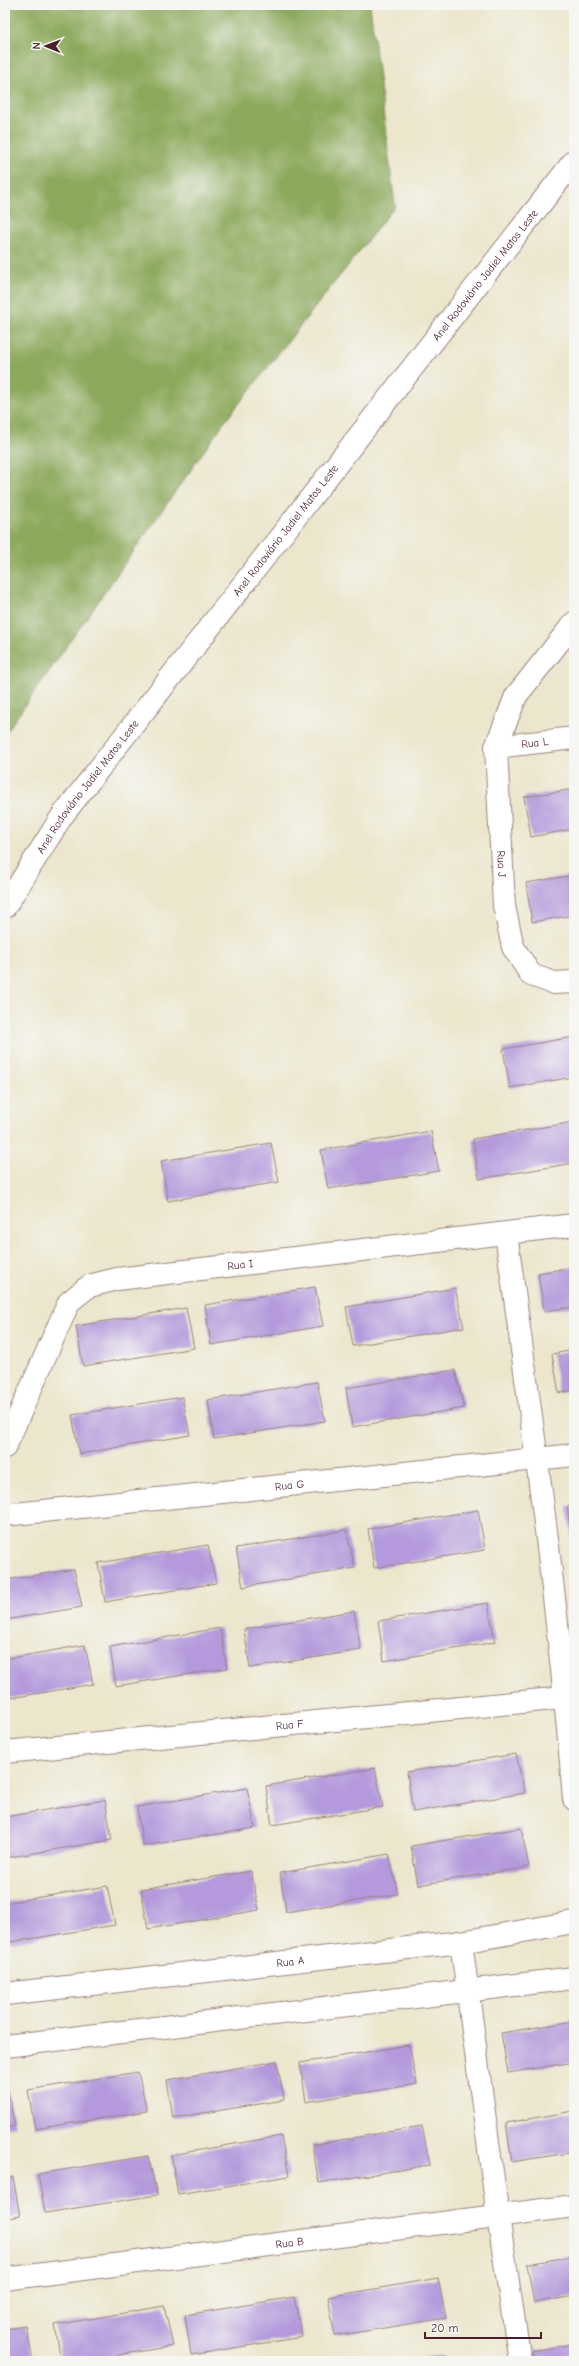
<svg xmlns="http://www.w3.org/2000/svg" width="579" height="2366" font-family="'Comic Neue',sans-serif">
	<style>
		.forest { fill: #8ba95c; stroke: #6a6444 }
		.building { fill: #b49adc }
		.lines { fill: none; stroke-linecap: round; stroke-linejoin: round }
		.minor-casing { stroke: #9a827c; stroke-width: 24 }
		.highway-casing { stroke: #9a827c; stroke-width: 24 }
		.minor { stroke: #fff; stroke-width: 22 }
		.highway { stroke: #fff; stroke-width: 22 }
		.labels { text-anchor: middle; dominant-baseline: central; stroke-width: 4; stroke-linejoin: round; paint-order: stroke }
		.street-label { font-size: 11px; fill: #4a1f2b; stroke: #f6f6f2 }
	</style>
	<rect width="100%" height="100%" fill="#f6f6f2"/>
	<filter id="ink" filterUnits="userSpaceOnUse"><feTurbulence type="fractalNoise" baseFrequency=".025" numOctaves="2"/><feDisplacementMap in="SourceGraphic" scale="8" xChannelSelector="R" yChannelSelector="G"/><feConvolveMatrix kernelMatrix="1 2 1 2 8 2 1 2 1" color-interpolation-filters="sRGB"/></filter>
	<filter id="wash" filterUnits="userSpaceOnUse"><feTurbulence type="fractalNoise" baseFrequency=".012" numOctaves="4" result="noise"/><feDisplacementMap in="SourceGraphic" scale="16" xChannelSelector="R" yChannelSelector="G"/><feGaussianBlur stdDeviation="0.9" result="paint"/><feColorMatrix in="noise" values="0 0 0 0 0 0 0 0 0 0 0 0 0 0 0 0 0 1.4 0 .05"/><feComposite in="paint" operator="in"/></filter>
	<g filter="url(#wash)">
		<rect width="100%" height="100%" fill="#ebe6cc"/>
		<!-- forest -->
		<path class="forest" d="M5 5H370L395 206 223 424 5 734Z"/>
		<g id="blocks">
			<!-- building -->
			<path class="building" d="M574 789V829L531 837 524 797Z
				M574 875V915L532 922 526 883Z
				M574 1037V1077L510 1088 503 1049Z
				M574 1122V1163L479 1179 473 1139Z
				M431 1131 439 1171 328 1189 321 1150Z
				M271 1143 279 1182 168 1201 161 1161Z
				M574 1267V1307L544 1311 538 1273Z
				M315 1287 323 1326 211 1345 205 1305Z
				M455 1288 464 1327 353 1346 346 1307Z
				M186 1308 194 1348 83 1366 76 1326Z
				M574 1350V1390L559 1393 552 1354Z
				M455 1370 464 1408 352 1427 346 1388Z
				M317 1382 325 1421 214 1439 208 1400Z
				M182 1397 190 1435 79 1454 72 1415Z
				M574 1506V1546H573L567 1507Z
				M478 1510 485 1550 374 1568 368 1529Z
				M346 1530 355 1568 243 1587 236 1548Z
				M208 1545 216 1583 105 1602 98 1563Z
				M74 1569 82 1607 5 1620V1580Z
				M488 1603 495 1642 384 1661 378 1621Z
				M354 1611 361 1650 250 1668 244 1629Z
				M220 1628 227 1668 116 1686 110 1647Z
				M85 1645 93 1684 5 1699V1659Z
				M516 1754 525 1793 413 1812 407 1772Z
				M375 1768 383 1807 272 1825 266 1786Z
				M247 1788 255 1828 143 1846 137 1807Z
				M105 1800 112 1840 5 1858V1817Z
				M521 1828 529 1867 418 1885 411 1846Z
				M389 1854 398 1894 286 1912 280 1873Z
				M251 1871 259 1910 148 1929 141 1889Z
				M107 1886 115 1925 5 1943V1903Z
				M574 2021V2062L508 2073 501 2033Z
				M409 2045 417 2084 306 2102 300 2063Z
				M277 2061 284 2100 173 2118 167 2080Z
				M138 2072 147 2111 35 2129 28 2090Z
				M5 2087H7L15 2126 5 2128Z
				M574 2111V2152L512 2162 506 2123Z
				M422 2126 430 2165 319 2183 312 2145Z
				M281 2136 289 2176 178 2194 171 2155Z
				M148 2156 157 2195 45 2213 38 2174Z
				M13 2177 20 2216 5 2219V2178Z
				M574 2256V2296L534 2303 527 2264Z
				M438 2278 446 2318 335 2336 328 2297Z
				M294 2297 302 2337 191 2355 185 2315Z
				M164 2306 173 2346 82 2361H61L55 2325Z
				M26 2326 33 2361H5V2329Z
				M574 2344V2361H534L532 2351Z
				M444 2355 445 2361H413V2360Z"/>
		</g>
	</g>
	<g filter="url(#ink)">
		<use href="#blocks" fill-opacity="0" stroke="#9a827c" stroke-width="1"/>
		<g class="lines">
			<defs>
				<g id="minor">
					<path id="s1" d="M574 623 516 696 496 747 504 906 513 947 531 975 554 983 574 982"/>
					<path id="s2" d="M496 747 574 738"/>
					<path d="M506 1233C532 1422 559 1610 574 1799"/>
					<path id="s3" d="M5 1447 69 1302 89 1286 117 1279 574 1225"/>
					<path id="s4" d="M5 1515 574 1455"/>
					<path id="s5" d="M5 1752 574 1697"/>
					<path d="M461 1942 498 2216 520 2361"/>
					<path id="s6" d="M5 1994 461 1942 574 1922"/>
					<path d="M5 2046 574 1978"/>
					<path id="s7" d="M5 2279 574 2206"/>
				</g>
				<g id="highway">
					<path id="s8" d="M5 907 62 816 574 161"/>
				</g>
			</defs>
			<!-- minor casing -->
			<use href="#minor" class="minor-casing"/>
			<!-- highway casing -->
			<use href="#highway" class="highway-casing"/>
			<!-- minor -->
			<use href="#minor" class="minor"/>
			<!-- highway -->
			<use href="#highway" class="highway"/>
		</g>
	</g>
	<g class="labels">
		<!-- street labels -->
		<g class="street-label">
			<text stroke="none"><textPath href="#s8" startOffset="794">Anel Rodoviário Jadiel Matos Leste</textPath></text>
			<text stroke="none"><textPath href="#s8" startOffset="470">Anel Rodoviário Jadiel Matos Leste</textPath></text>
			<text stroke="none"><textPath href="#s2" startOffset="39">Rua L</textPath></text>
			<text stroke="none"><textPath href="#s8" startOffset="146">Anel Rodoviário Jadiel Matos Leste</textPath></text>
			<text stroke="none"><textPath href="#s1" startOffset="265">Rua J</textPath></text>
			<text stroke="none"><textPath href="#s3" startOffset="337">Rua I</textPath></text>
			<text stroke="none"><textPath href="#s4" startOffset="286">Rua G</textPath></text>
			<text stroke="none"><textPath href="#s5" startOffset="286">Rua F</textPath></text>
			<text stroke="none"><textPath href="#s6" startOffset="287">Rua A</textPath></text>
			<text stroke="none"><textPath href="#s7" startOffset="287">Rua B</textPath></text>
		</g>
	</g>
	<!-- margin -->
	<rect width="579" height="2366" fill="none" stroke="#f6f6f2" stroke-width="20"/>
	<!-- north arrow -->
	<g transform="translate(46 46) rotate(271)" stroke="#f6f6f2" stroke-width="3" paint-order="stroke">
	<path d="M0-3L7 15L0 10L-7 15Z" fill="#4a1f2b"/>
	<text y="-6" font-size="11" font-weight="bold" text-anchor="middle" fill="#4a1f2b">N</text>
	</g>
	<!-- scale -->
	<path d="M425 2332v6h116v-6" fill="none" stroke="#4a1f2b" stroke-width="2"/>
	<text x="431" y="2332" font-size="12" fill="#4a1f2b" stroke="#f6f6f2" stroke-width="3" paint-order="stroke">20 m</text>
</svg>
